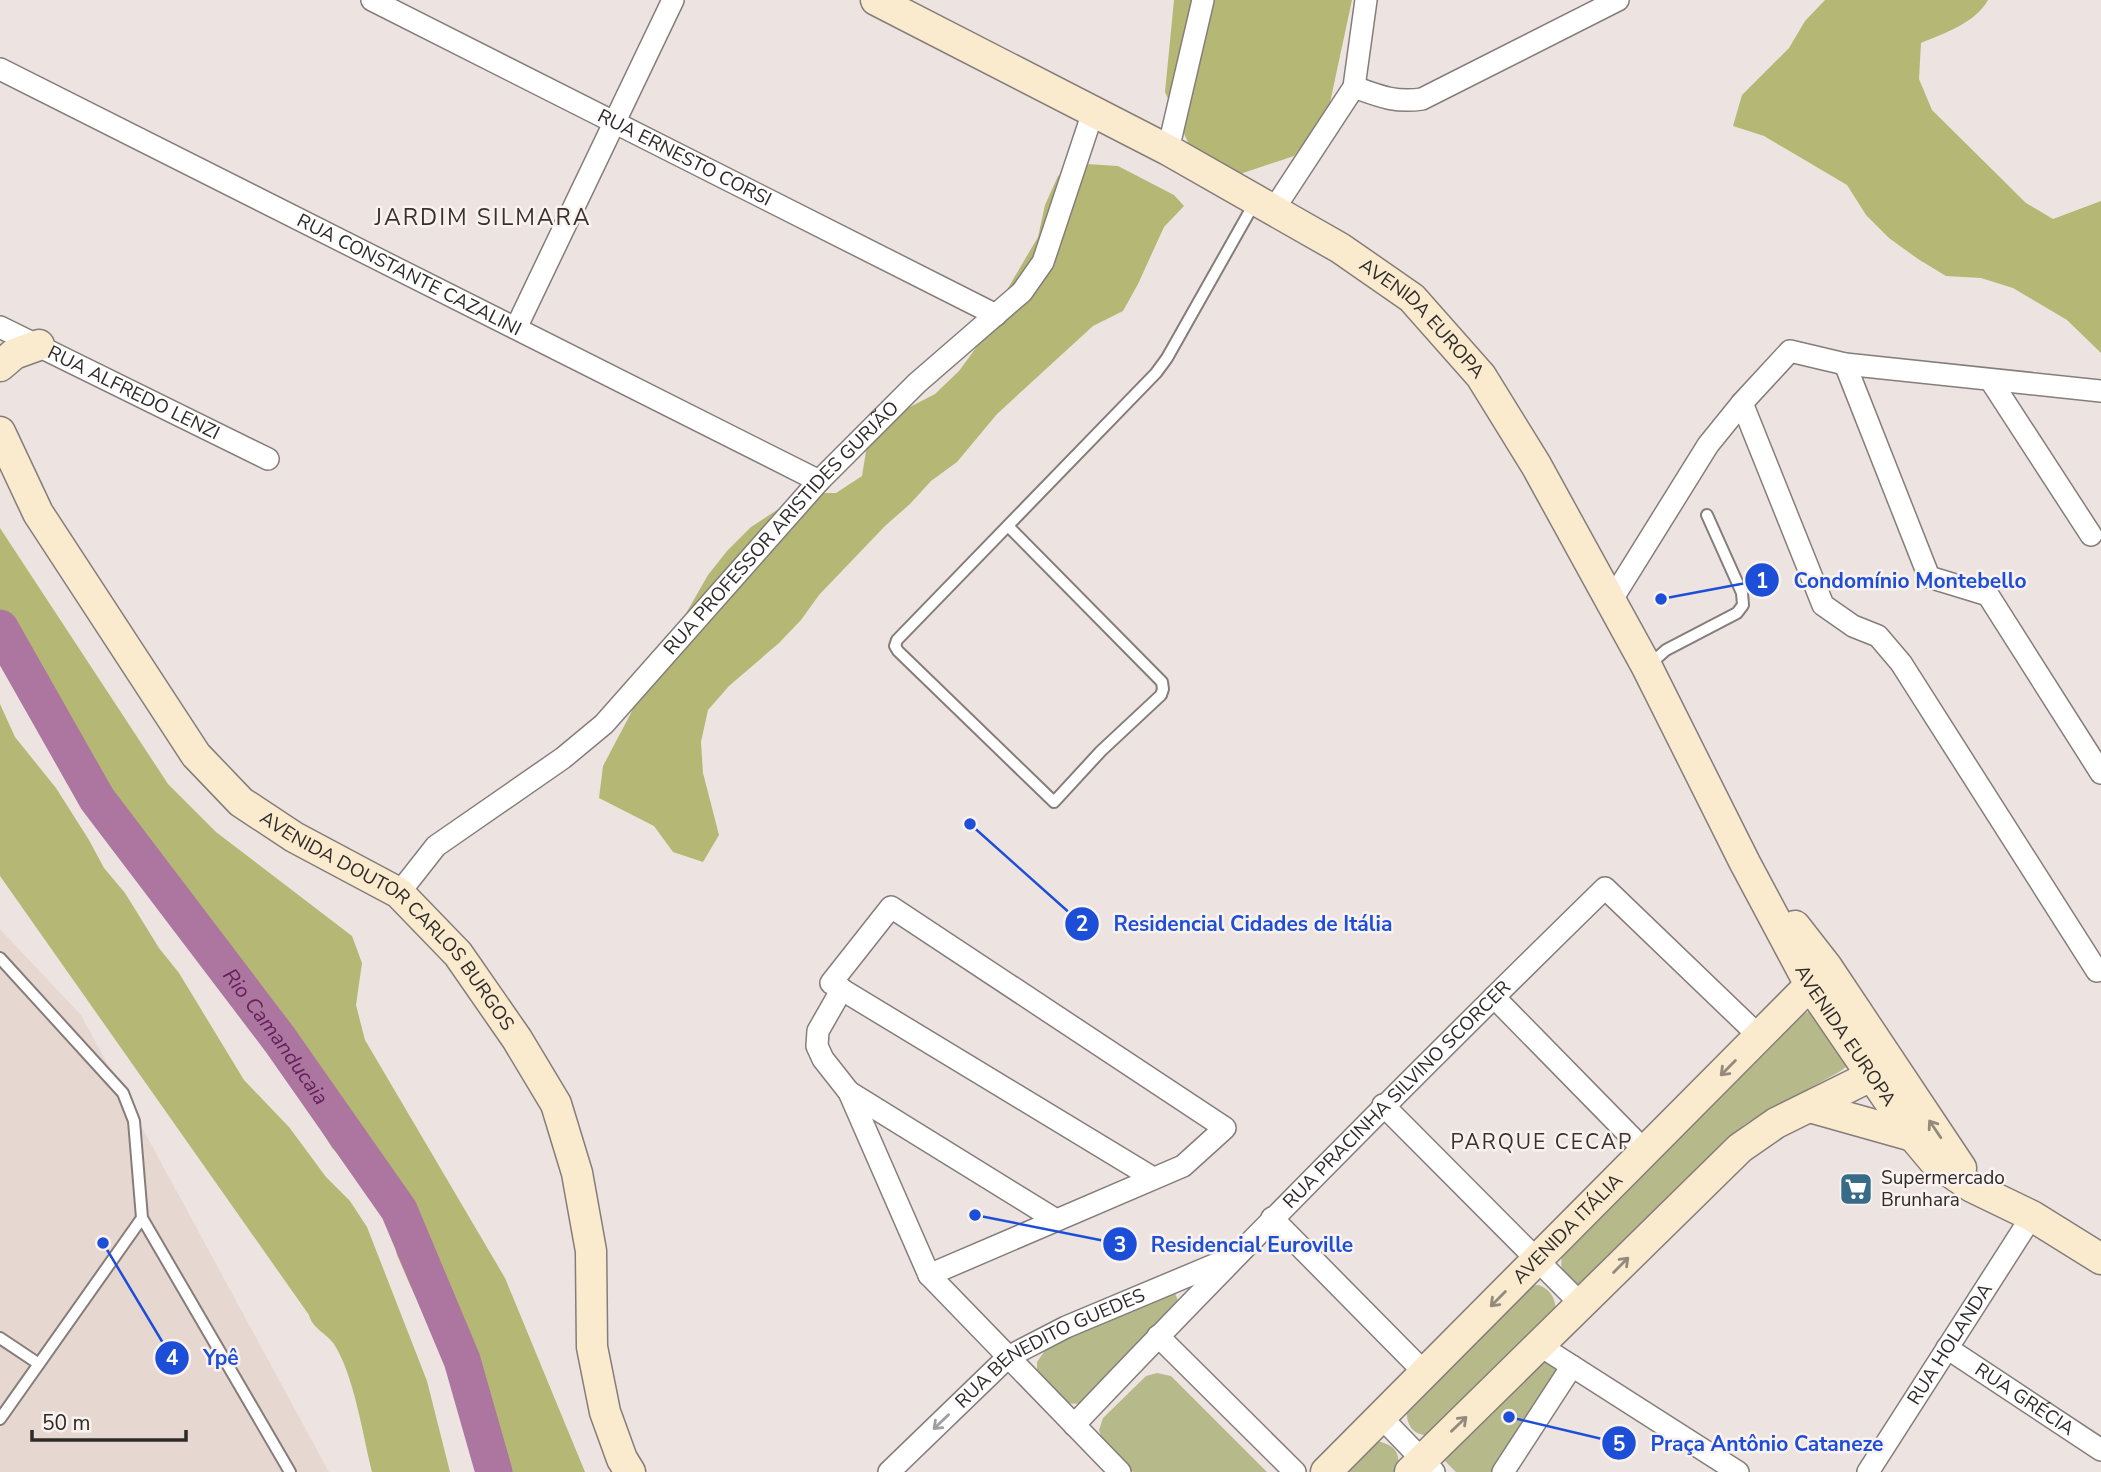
<svg xmlns="http://www.w3.org/2000/svg" width="2101" height="1472" font-family="'Nunito Sans',sans-serif">
	<style>
		.built { fill: #e7d7d1 }
		.green { fill: #b6ba8a }
		.forest { fill: #b4b874 }
		.lines { fill: none; stroke-linecap: round; stroke-linejoin: round }
		.river { stroke: #ad76a0; stroke-width: 37 }
		.lane-casing { stroke: #857d7a; stroke-width: 14 }
		.street-casing { stroke: #857d7a; stroke-width: 24 }
		.secondary-casing { stroke: #857d7a; stroke-width: 33 }
		.lane { stroke: #fff; stroke-width: 10 }
		.street { stroke: #fff; stroke-width: 21 }
		.secondary { stroke: #faeace; stroke-width: 30 }
		.oneway { stroke: #948a7c }
		.oneway2 { stroke: #a09f9f }
		.labels { text-anchor: middle; dominant-baseline: central; stroke-width: 5; stroke-linejoin: round; paint-order: stroke }
		.street-label { font-size: 19px; fill: #2d2a29; stroke: #faf2ee }
		.poi-label { font-size: 19px; fill: #2d2a29; stroke: #faf2ee; text-anchor: start }
		.water-label { font-size: 21px; font-style: italic; fill: #65225a; stroke: #faf2ee }
		.neighbourhood-label { font-size: 21px; letter-spacing: 2px; fill: #38322f; stroke: #faf2ee }
		.quarter-label { font-size: 23px; letter-spacing: 2px; fill: #38322f; stroke: #faf2ee }
		.leader { fill: none; stroke: #1d4ed8; stroke-width: 2.5 }
		.callout-dot { fill: #1d4ed8; stroke: #faf2ee; stroke-width: 2.5 }
		.mark-label { font-size: 21px; text-anchor: middle; font-weight: bold; fill: #fff }
		.callout-label { font-size: 21px; text-anchor: middle; font-weight: bold; fill: #1d4ed8; stroke: #faf2ee; stroke-width: 5; stroke-linejoin: round; paint-order: stroke }
	</style>
	<rect width="100%" height="100%" fill="#ede4e1"/>
	<!-- built -->
	<path class="built" d="M0 929 81 1015 329 1472H0Z"/>
	<!-- green -->
	<path class="green" d="M1818 1009 1849 1065 1839 1072 1745 1124 1598 1278 1584 1284H1571C1560 1273 1560 1265 1563 1250L1799 1015Z
		M1539 1285C1552 1291 1555 1298 1556 1312L1431 1435C1411 1437 1405 1422 1407 1405L1527 1286Z
		M1163 1292 1175 1293 1179 1303 1086 1402C1060 1409 1053 1393 1037 1375V1362L1046 1349Z
		M1546 1361 1560 1374 1493 1472H1456L1444 1460Z
		M1157 1373 1171 1376 1267 1472H1133L1103 1442 1099 1430 1103 1418 1146 1376Z
		M1376 1441C1394 1444 1403 1453 1396 1472H1339Z"/>
	<!-- forest -->
	<path class="forest" d="M1174 0H1352L1328 112 1294 156 1240 174 1191 149 1165 92Z
		M1825 0H1988C1975 23 1945 33 1921 43L1919 79 1932 110 2026 203 2053 219 2101 201V353L2067 320 2013 288 1981 278 1946 276 1918 259 1889 238 1866 215 1847 185 1764 136 1733 126 1742 95 1789 48 1805 21Z
		M1087 164 1118 166 1174 195 1184 206 1164 227 1138 284 1123 311 1093 326 997 414 957 462 931 481 910 504 885 526 819 595 801 620 779 643 729 686 708 710 701 742 703 773 719 835 703 862 673 852 654 826 599 798 603 766 632 711 642 681 677 629 708 575 727 551 751 527 803 493H836L862 476 867 445 906 409 935 394 959 371 978 345 991 317 1038 237 1045 205 1058 176Z
		M0 528 168 784 216 832 352 936 362 963 356 1005 365 1040 505 1278 585 1472H489L471 1398 461 1368 446 1338 424 1314 410 1285 397 1255 389 1224 374 1195 355 1170 332 1148 315 1120 302 1090 268 1038 241 980 222 954 175 911 154 886 120 834 78 784 46 729 28 668 0 619Z
		M0 704 15 737 56 788 89 840 104 868 125 893 159 948 179 973 244 1080 289 1127 326 1177 350 1201 367 1227 427 1381 450 1472H372C363 1436 354 1375 334 1344 327 1334 312 1328 309 1315L0 876Z"/>
	<g class="lines">
		<!-- river -->
		<path class="river" id="s1" d="M0 628 97 799 280 1040 399 1210 462 1360 494 1472"/>
		<defs>
			<path id="lane" d="M1008 526 1162 682 1163 689 1161 695 1101 751 1054 802 898 651 895 646 897 640 1156 373 1167 358 1255 202
				M1649 665 1666 650 1737 613 1743 605 1742 593 1707 515
				M0 958 123 1093 134 1121 142 1218 290 1472
				M0 1338 39 1364
				M0 1419 142 1218"/>
			<g id="street">
				<path id="s2" d="M372 0 996 315"/>
				<path id="s3" d="M0 69 819 481"/>
				<path d="M1354 87C1379 96 1395 103 1422 99L1618 0"/>
				<path d="M1168 150 1203 0"/>
				<path d="M1274 209 1354 87 1366 0"/>
				<path id="s4" d="M0 327 268 459"/>
				<path d="M516 328 673 0"/>
				<path d="M1845 364 1929 577 1988 595 2101 773"/>
				<path d="M1991 381 2091 535"/>
				<path d="M1742 403 1823 605 1853 626 1878 636 1901 663 2097 971"/>
				<path d="M1611 601 1708 445 1742 403 1790 351 1845 364 2101 391"/>
				<path id="s5" d="M399 893 436 846 563 758 604 724 819 481 917 383 1022 292 1043 262 1093 112"/>
				<path d="M842 989 818 1031 817 1046 823 1059 849 1092 929 1275 1120 1472"/>
				<path d="M1494 997 1645 1151"/>
				<path d="M849 1092 1056 1220"/>
				<path d="M1383 1105 1581 1304"/>
				<path d="M1272 1218 1425 1373"/>
				<path d="M929 1275 1183 1166 1225 1128 891 907 831 983 1153 1178"/>
				<path d="M1158 1336 1295 1472"/>
				<path d="M1539 1345 1738 1472"/>
				<path id="s6" d="M1947 1348 2101 1450"/>
				<path d="M1381 1417 1434 1472"/>
				<path id="s7" d="M1074 1425C1248 1242 1425 1064 1605 888L1759 1036"/>
				<path id="s8" d="M889 1472 1008 1357 1066 1327 1226 1260"/>
				<path d="M1503 1472 1572 1366"/>
				<path id="s9" d="M1868 1472 2032 1216"/>
			</g>
			<g id="secondary">
				<path id="s10" d="M876 0 1168 150 1340 248 1412 298 1481 376 1536 465 1647 667 1745 863 1810 985 1913 1136 1934 1161 1972 1187 2032 1216 2101 1259"/>
				<path d="M0 366 14 354 39 345"/>
				<path id="s11" d="M0 432 38 513 196 755 241 802 294 837 399 893 458 954 517 1039 556 1104 577 1173 591 1251 592 1347 605 1412 622 1459 630 1472"/>
				<path d="M1795 926 1827 967 1961 1168"/>
				<path d="M1810 1107 1913 1136"/>
				<path id="s12" d="M1326 1472 1810 985H1825L1856 1011"/>
				<path d="M1410 1472 1740 1148 1776 1123 1873 1075 1880 1068 1883 1054"/>
			</g>
		</defs>
		<!-- lane casing -->
		<use href="#lane" class="lane-casing"/>
		<!-- street casing -->
		<use href="#street" class="street-casing"/>
		<!-- secondary casing -->
		<use href="#secondary" class="secondary-casing"/>
		<!-- lane -->
		<use href="#lane" class="lane"/>
		<!-- street -->
		<use href="#street" class="street"/>
		<!-- secondary -->
		<use href="#secondary" class="secondary"/>
	</g>
	<!-- one-way arrows -->
	<defs><path id="oneway-shaft" d="M-6 0H5M1.5-3L5.5 0L1.5 3" fill="none" stroke-width="1.6" stroke-linecap="round" stroke-linejoin="round" transform="scale(1.75)"/></defs>
	<g class="oneway">
		<use href="#oneway-shaft" transform="translate(1728 1068) rotate(135)"/>
		<use href="#oneway-shaft" transform="translate(1935 1129) rotate(-124)"/>
		<use href="#oneway-shaft" transform="translate(1621 1265) rotate(-45)"/>
		<use href="#oneway-shaft" transform="translate(1498 1299) rotate(135)"/>
		<use href="#oneway-shaft" transform="translate(1459 1424) rotate(-44)"/>
	</g>
	<use class="oneway2" href="#oneway-shaft" transform="translate(941 1422) rotate(136)"/>
	<!-- icons -->
	<defs>
		<symbol id="supermarket-square" viewBox="-11 -11 22 22"><rect x="-9" y="-9" width="18" height="18" rx="4" fill="#366c88" stroke="#faf2ee"/><path d="M-6-5.5h2.5l.6 2H6L4.5 2H-2.5L-4.4-4H-6ZM-1.5 3.2a1.3 1.3 0 1 0 .1 0ZM3 3.2a1.3 1.3 0 1 0 .1 0Z" fill="#fff"/></symbol>
	</defs>
	<g fill-rule="evenodd">
		<use href="#supermarket-square" x="1837" y="1170" width="38" height="38"/>
	</g>
	<g class="labels">
		<!-- street labels -->
		<g class="street-label">
			<text stroke="none"><textPath href="#s2" startOffset="350">RUA ERNESTO CORSI</textPath></text>
			<text stroke="none"><textPath href="#s3" startOffset="458">RUA CONSTANTE CAZALINI</textPath></text>
			<text stroke="none"><textPath href="#s10" startOffset="635">AVENIDA EUROPA</textPath></text>
			<text stroke="none"><textPath href="#s4" startOffset="149">RUA ALFREDO LENZI</textPath></text>
			<text stroke="none"><textPath href="#s5" startOffset="532">RUA PROFESSOR ARISTIDES GURJÃO</textPath></text>
			<text stroke="none"><textPath href="#s11" startOffset="635">AVENIDA DOUTOR CARLOS BURGOS</textPath></text>
			<text stroke="none"><textPath href="#s10" startOffset="1472">AVENIDA EUROPA</textPath></text>
			<text stroke="none"><textPath href="#s7" startOffset="462">RUA PRACINHA SILVINO SCORCER</textPath></text>
			<text stroke="none"><textPath href="#s12" startOffset="343">AVENIDA ITÁLIA</textPath></text>
			<text stroke="none"><textPath href="#s9" startOffset="152">RUA HOLANDA</textPath></text>
			<text stroke="none"><textPath href="#s8" startOffset="206">RUA BENEDITO GUEDES</textPath></text>
			<text stroke="none"><textPath href="#s6" startOffset="93">RUA GRÉCIA</textPath></text>
		</g>
		<!-- poi labels -->
		<g class="poi-label">
			<text x="1881" y="1178">Supermercado<tspan x="1881" dy="22">Brunhara</tspan></text>
		</g>
		<!-- water labels -->
		<g class="water-label">
			<text stroke="none"><textPath href="#s1" startOffset="494">Rio Camanducaia</textPath></text>
		</g>
		<!-- neighbourhood labels -->
		<g class="neighbourhood-label">
			<text x="1542" y="1142">PARQUE CECAP</text>
		</g>
		<!-- quarter labels -->
		<g class="quarter-label">
			<text x="483" y="217">JARDIM SILMARA</text>
		</g>
	</g>
	<!-- callouts -->
	<path class="leader" d="M1661 599L1762 580M970 824L1082 924M975 1215L1120 1244M103 1243L172 1358M1509 1417L1619 1443"/>
	<g class="callout-dot">
		<circle cx="1661" cy="599" r="7"/>
		<circle cx="970" cy="824" r="7"/>
		<circle cx="975" cy="1215" r="7"/>
		<circle cx="103" cy="1243" r="7"/>
		<circle cx="1509" cy="1417" r="7"/>
		<circle cx="1762" cy="580" r="18"/>
		<circle cx="1082" cy="924" r="18"/>
		<circle cx="1120" cy="1244" r="18"/>
		<circle cx="172" cy="1358" r="18"/>
		<circle cx="1619" cy="1443" r="18"/>
	</g>
	<g class="mark-label">
		<text x="1762" y="588">1</text>
		<text x="1082" y="931">2</text>
		<text x="1120" y="1252">3</text>
		<text x="172" y="1365">4</text>
		<text x="1619" y="1451">5</text>
	</g>
	<g class="callout-label">
		<text x="1910" y="588">Condomínio Montebello</text>
		<text x="1253" y="931">Residencial Cidades de Itália</text>
		<text x="1252" y="1252">Residencial Euroville</text>
		<text x="221" y="1365">Ypê</text>
		<text x="1767" y="1451">Praça Antônio Cataneze</text>
	</g>
	<!-- scale -->
	<path d="M32 1430v10h154v-10" fill="none" stroke="#2d2a29" stroke-width="3.5"/>
	<text x="42" y="1430" font-size="21" fill="#2d2a29" stroke="#faf2ee" stroke-width="5" paint-order="stroke">50 m</text>
</svg>
